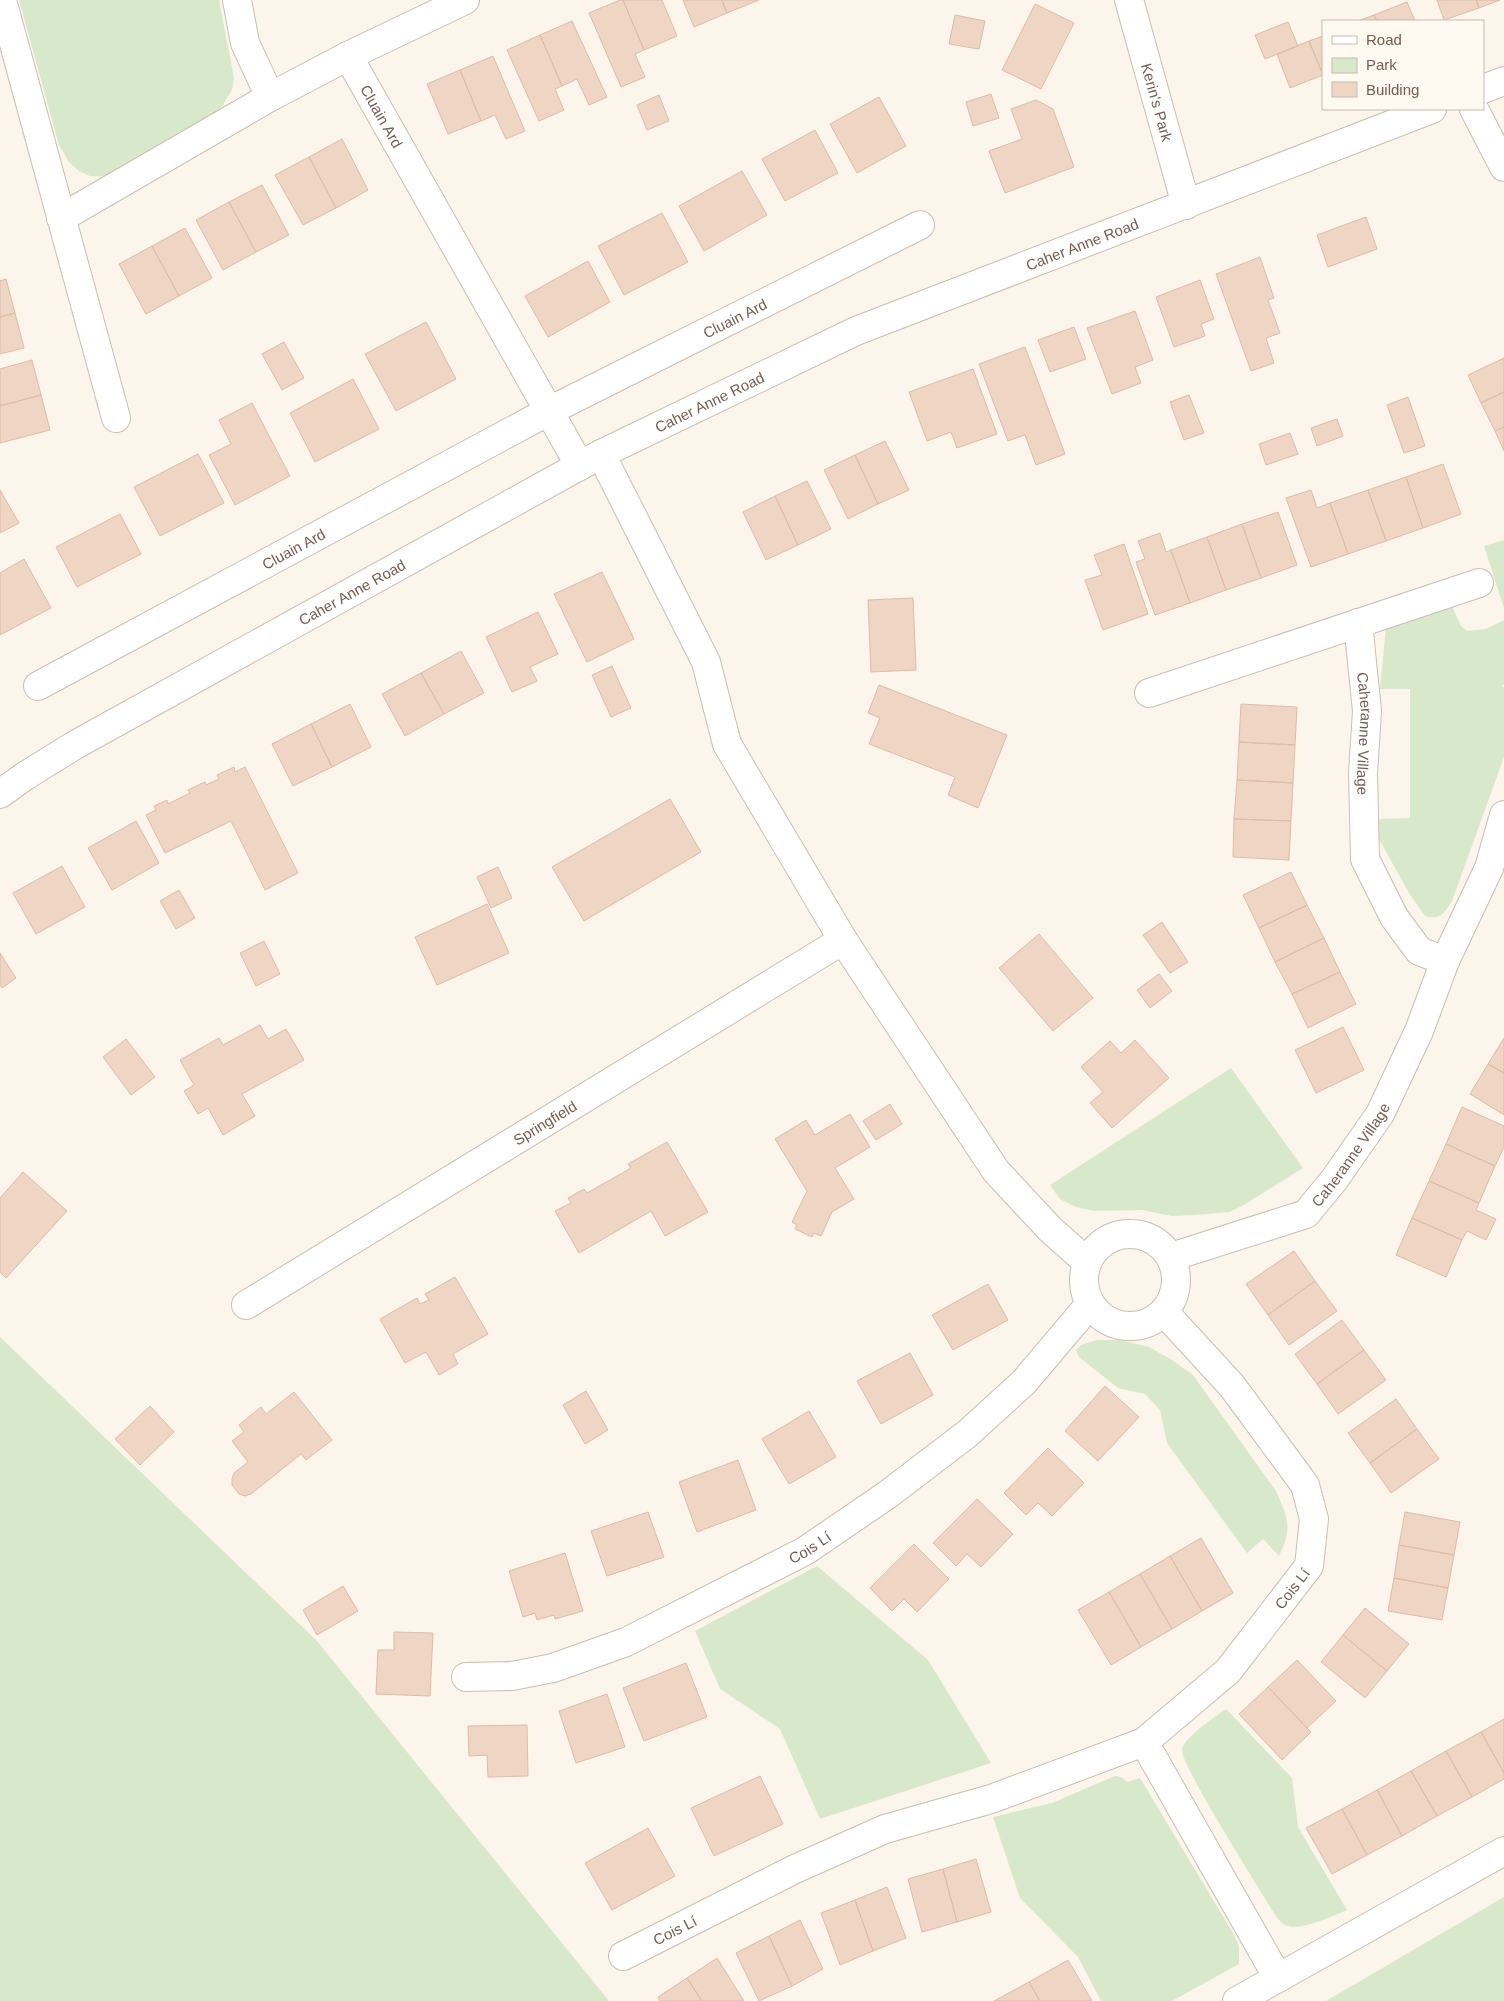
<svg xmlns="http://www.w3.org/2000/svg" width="1504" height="2001" font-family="Arial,sans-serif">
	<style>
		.green { fill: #d7e9ca }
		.building { fill: #efd5c4; stroke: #e0bba6 }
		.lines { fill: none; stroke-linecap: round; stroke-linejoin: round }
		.minor-casing { stroke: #cdbdb1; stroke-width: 30 }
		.tertiary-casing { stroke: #cdbdb1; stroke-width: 30 }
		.minor { stroke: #fff; stroke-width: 28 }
		.tertiary { stroke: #fff; stroke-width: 28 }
		.labels { text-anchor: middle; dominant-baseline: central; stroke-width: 4; stroke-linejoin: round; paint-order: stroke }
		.street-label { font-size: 15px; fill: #755c4f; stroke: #fef9f1 }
	</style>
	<rect width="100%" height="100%" fill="#fbf5eb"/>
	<!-- green -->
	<path class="green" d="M19 0H219L234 78 232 90 218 113 111 177 90 176 79 171 69 162 59 145Z
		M1504 540V608L1484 546Z
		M1452 606 1461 626 1467 631 1486 629 1504 620V684L1502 686 1504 688V757L1452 901C1444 914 1440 920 1425 916L1409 893 1375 832 1380 819 1410 818V689H1380L1386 627Z
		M1231 1068 1303 1168 1242 1206 1229 1212 1195 1215 1172 1216 1142 1210 1094 1211 1076 1207 1060 1199 1050 1185Z
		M0 1337 317 1641 609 2001H0Z
		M1096 1340H1121L1149 1347 1172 1360 1193 1375 1276 1491C1288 1519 1293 1527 1279 1556L1263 1539 1247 1553 1167 1443 1160 1410 1145 1394 1118 1388 1079 1357 1076 1350 1081 1345Z
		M817 1566 928 1660 991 1763 820 1819 780 1729 720 1689 695 1631Z
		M1226 1709 1292 1778 1298 1827 1347 1910C1332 1916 1300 1932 1285 1925 1280 1922 1277 1917 1274 1913 1261 1891 1180 1764 1182 1750 1184 1737 1215 1717 1226 1709Z
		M1115 1776 1121 1777 1127 1782 1140 1778 1233 1933 1239 1946V1964L1172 2001H1101L1078 1957 1020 1898 993 1817 1052 1803Z
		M1504 1897V2001H1326Z"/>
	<!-- building -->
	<path class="building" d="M620 0H623L644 50 635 54 645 77 621 87 589 13Z
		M623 0H662L677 36 644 50Z
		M683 0H722L727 13 694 27Z
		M722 0H759L727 13Z
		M1437 0H1476L1479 8 1444 20Z
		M1476 0H1500L1479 8Z
		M1407 2 1415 21H1377L1374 15Z
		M1035 4 1074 23 1041 89 1002 70Z
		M955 15 985 21 979 49 949 44Z
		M1374 15 1377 21H1358Z
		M572 21 607 97 589 105 577 79 562 86 540 35Z
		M1288 22 1298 46 1265 59 1255 35Z
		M540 35 562 86 555 89 564 110 539 121 507 50Z
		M1323 36V75L1309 41Z
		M1309 41 1323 75 1290 88 1277 54Z
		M493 56 525 131 506 139 495 115 481 121 460 70Z
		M460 70 481 121 448 134 427 84Z
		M991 94 999 118 973 126 966 102Z
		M659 95 669 121 647 130 637 105Z
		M879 97 906 146 857 173 830 124Z
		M1036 100 1053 109 1074 167 1005 193 989 151 1022 139 1011 109Z
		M815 130 838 173 785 201 762 159Z
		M342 139 368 190 336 208 309 157Z
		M309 157 336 208 303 225 275 175Z
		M742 171 767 215 704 251 679 206Z
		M262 185 289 235 256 252 229 202Z
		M229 202 256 252 223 270 196 220Z
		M662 213 688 262 624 295 598 246Z
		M1366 217 1377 249 1328 267 1317 235Z
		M185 228 212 278 179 296 152 246Z
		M152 246 179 296 146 314 119 264Z
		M1260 257 1274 298 1268 300 1280 333 1266 338 1274 363 1251 371 1216 274Z
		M588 261 610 302 548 337 525 296Z
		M6 279 15 313 0 317V281Z
		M1200 280 1214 319 1201 324 1205 336 1174 347 1156 297Z
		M1135 311 1153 360 1135 367 1141 383 1112 394 1087 328Z
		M15 313 24 348 0 354V317Z
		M426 322 456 379 396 411 365 354Z
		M1074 327 1086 359 1050 372 1038 340Z
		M284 342 304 378 282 390 262 354Z
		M1025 347 1065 454 1036 465 1025 435 1008 441 979 364Z
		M1504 358V392L1481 403 1468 375Z
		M32 360 41 395 0 406V369Z
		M973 369 997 434 957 448 951 432 927 441 909 392Z
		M353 379 379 429 315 462 290 413Z
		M1504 392V427L1495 431 1481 403Z
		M41 395 50 430 0 443V406Z
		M1189 395 1204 433 1184 440 1170 402Z
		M1408 397 1425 446 1404 453 1387 405Z
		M252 403 290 476 235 505 209 455 231 444 219 420Z
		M1337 419 1343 436 1317 446 1311 428Z
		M1504 427V451L1495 431Z
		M1290 433 1298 454 1266 465 1259 444Z
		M885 441 909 490 878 504 855 455Z
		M198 454 224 503 160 536 134 487Z
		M855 455 878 504 848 519 824 470Z
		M1443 464 1461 514 1423 528 1406 477Z
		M1406 477 1423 528 1386 541 1368 490Z
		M807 481 831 529 798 545 775 496Z
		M0 490 19 523 0 533Z
		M1311 490 1317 508 1330 503 1348 554 1311 567 1286 498Z
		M1368 490 1386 541 1348 554 1330 503Z
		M775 496 798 545 766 560 743 512Z
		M1278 512 1297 565 1261 578 1242 524Z
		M120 514 141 554 77 587 56 547Z
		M1242 524 1261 578 1226 590 1207 537Z
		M1160 533 1166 552 1171 550 1190 603 1155 615 1136 562 1145 559 1138 541Z
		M1207 537 1226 590 1190 603 1171 550Z
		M1124 544 1148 614 1103 630 1085 580 1102 575 1094 555Z
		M24 559 51 608 0 635V573Z
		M602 572 634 639 587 662 554 594Z
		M913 598 916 670 871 672 868 600Z
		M538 612 558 654 530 667 537 681 512 692 486 637Z
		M461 651 484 693 444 714 421 673Z
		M612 666 631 708 611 717 592 675Z
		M421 673 444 714 405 736 382 694Z
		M879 685 1007 735 978 808 948 795 955 777 869 744 880 718 868 713Z
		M350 704 371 747 332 767 311 724Z
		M1241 704 1297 707 1295 745 1239 742Z
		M311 724 332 767 293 786 272 744Z
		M1239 742 1295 745 1293 783 1237 780Z
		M234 767 235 772 245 767 298 873 265 890 231 821 165 853 146 815 156 810 154 806 167 800 168 804 190 793 188 790 205 782 206 785 219 779 217 775Z
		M1237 780 1293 783 1291 821 1234 819Z
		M670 799 701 852 584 921 552 867Z
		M1234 819 1291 821 1289 860 1233 857Z
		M136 821 159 863 112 890 88 848Z
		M62 866 85 907 36 934 13 893Z
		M498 867 512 898 491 908 477 877Z
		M1291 872 1307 905 1259 928 1243 895Z
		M179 890 195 918 176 929 160 901Z
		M487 904 509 953 437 985 415 937Z
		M1307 905 1324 938 1275 962 1259 928Z
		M1162 922 1188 962 1170 973 1143 935Z
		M1039 934 1093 998 1053 1031 999 968Z
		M1324 938 1340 972 1292 994 1275 962Z
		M264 941 280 974 256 986 240 953Z
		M0 953 16 978 2 988 0 985Z
		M1340 972 1356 1004 1308 1028 1292 994Z
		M1159 974 1172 991 1150 1008 1137 990Z
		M260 1025 268 1039 286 1029 304 1060 242 1094 255 1116 223 1135 208 1108 198 1114 184 1091 194 1085 180 1060 219 1038 223 1045Z
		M1343 1027 1364 1070 1316 1093 1295 1050Z
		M1504 1038V1073L1488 1064Z
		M126 1039 155 1077 131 1095 103 1057Z
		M1135 1040 1169 1078 1112 1128 1090 1103 1103 1092 1081 1067 1110 1041 1121 1053Z
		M1488 1064 1504 1073V1115L1470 1094Z
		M890 1104 902 1124 876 1140 863 1121Z
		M1462 1107 1504 1126V1147L1495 1166 1446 1144Z
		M850 1114 870 1147 835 1168 854 1199 832 1212 821 1236 814 1233 812 1237 795 1229 797 1225 792 1222 807 1191 775 1139 806 1120 815 1135Z
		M667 1142 708 1212 665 1236 651 1211 579 1253 555 1211 571 1203 568 1198 584 1189 587 1193 631 1168 628 1164Z
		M1446 1144 1495 1166 1479 1203 1429 1181Z
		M23 1172 67 1211 6 1278 0 1272V1198Z
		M1429 1181 1479 1203 1476 1210 1496 1219 1486 1240 1467 1231 1462 1240 1412 1218Z
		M1412 1218 1462 1240 1446 1277 1396 1255Z
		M1294 1251 1315 1281 1268 1315 1246 1284Z
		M455 1277 488 1334 453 1354 458 1364 439 1375 426 1352 405 1363 380 1319 417 1298 420 1304 429 1300 425 1294Z
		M1315 1281 1337 1311 1289 1345 1268 1315Z
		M988 1284 1008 1320 953 1350 932 1315Z
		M1342 1320 1364 1350 1317 1384 1295 1354Z
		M1364 1350 1386 1380 1338 1414 1317 1384Z
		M910 1353 933 1395 881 1424 857 1381Z
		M1105 1386 1139 1417 1098 1461 1065 1431Z
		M586 1391 608 1430 585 1444 563 1405Z
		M294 1392 332 1440 306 1460 301 1454 251 1494 245 1496 239 1494 232 1485V1479L234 1473 248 1462 232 1441 244 1432 239 1425 261 1407 266 1414Z
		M1396 1399 1417 1429 1370 1463 1348 1433Z
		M150 1406 174 1432 140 1465 115 1439Z
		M809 1411 836 1457 789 1484 762 1439Z
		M1417 1429 1439 1459 1391 1493 1370 1463Z
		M1048 1448 1084 1483 1052 1516 1038 1503 1026 1515 1004 1493Z
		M738 1460 756 1510 697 1532 679 1482Z
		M977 1499 1013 1534 981 1567 967 1554 956 1566 933 1543Z
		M648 1512 664 1557 607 1576 591 1531Z
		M1405 1512 1460 1522 1454 1555 1399 1545Z
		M1201 1538 1233 1593 1202 1611 1170 1556Z
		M914 1544 949 1579 917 1612 904 1599 892 1611 870 1588Z
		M1399 1545 1454 1555 1448 1588 1394 1578Z
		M565 1553 583 1611 555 1619 554 1615 537 1620 535 1613 523 1617 509 1571Z
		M1170 1556 1202 1611 1172 1629 1140 1574Z
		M1140 1574 1172 1629 1141 1647 1109 1592Z
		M1394 1578 1448 1588 1442 1620 1388 1611Z
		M343 1586 358 1611 317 1635 303 1610Z
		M1109 1592 1141 1647 1111 1665 1078 1610Z
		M1365 1608 1409 1644 1387 1671 1343 1635Z
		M394 1632 433 1633 430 1696 376 1694 378 1650H394Z
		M1343 1635 1387 1671 1365 1698 1321 1662Z
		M1297 1660 1336 1701 1307 1728 1268 1687Z
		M686 1663 707 1717 644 1741 623 1688Z
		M1268 1687 1311 1732 1282 1760 1239 1714Z
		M607 1694 625 1747 576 1763 559 1711Z
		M1504 1719V1773L1481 1732Z
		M527 1725 528 1776 488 1777 487 1755 469 1756 468 1726Z
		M1481 1732 1504 1773V1779L1472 1797 1446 1751Z
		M1446 1751 1472 1797 1437 1816 1411 1771Z
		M1411 1771 1437 1816 1402 1836 1377 1790Z
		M760 1776 783 1824 714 1856 691 1808Z
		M1377 1790 1402 1836 1367 1855 1342 1809Z
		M1342 1809 1367 1855 1332 1874 1306 1828Z
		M648 1828 675 1876 612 1910 585 1863Z
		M976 1859 991 1912 957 1922 943 1869Z
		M943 1869 957 1922 922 1932 908 1879Z
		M887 1887 906 1938 873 1951 855 1900Z
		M855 1900 873 1951 840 1965 821 1913Z
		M800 1920 823 1969 792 1986 769 1936Z
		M769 1936 792 1986 759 2001 736 1953Z
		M717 1958 744 2001H702L687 1978Z
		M1068 1960 1092 2001H1040L1029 1982Z
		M687 1978 702 2001H660L658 1997Z
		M1029 1982 1040 2001H994Z"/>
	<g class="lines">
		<defs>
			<g id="minor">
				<path d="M2 0 116 418"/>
				<path d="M237 0 245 43 270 97"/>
				<path id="s1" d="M1129 0 1186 205"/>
				<path id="s2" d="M348 56 580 466"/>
				<path d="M1474 109 1504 167"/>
				<path d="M61 218 270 97 348 56 465 0"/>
				<path d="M601 454 706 662 727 744 843 940 996 1171 1050 1229 1087 1262"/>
				<path id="s3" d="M1358 623 1367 711 1363 773 1365 859 1394 917 1419 951 1445 961"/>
				<path id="s4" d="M38 686 549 411 920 225"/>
				<path d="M1149 693 1479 583"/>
				<circle cx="1130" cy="1280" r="46"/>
				<path id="s5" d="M1171 1257 1306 1214 1334 1180 1380 1114 1419 1031 1445 961 1489 868 1504 815"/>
				<path id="s6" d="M246 1305 843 940"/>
				<path id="s7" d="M466 1677 512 1676 553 1668 626 1642 805 1551 887 1495 967 1434 1024 1382 1090 1304"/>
				<path d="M1144 1742 1278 1978 1237 2001"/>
				<path id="s8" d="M623 1956 795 1869 885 1829 991 1799 1144 1742 1228 1671 1309 1566 1314 1519 1305 1485 1232 1386 1164 1312"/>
				<path d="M1278 1978 1504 1851"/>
			</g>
			<g id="tertiary">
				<path d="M1483 89 1504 81"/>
				<path id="s9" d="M0 794 25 776 75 745 601 454 856 331 1432 109"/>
			</g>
		</defs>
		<!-- minor casing -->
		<use href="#minor" class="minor-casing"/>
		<!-- tertiary casing -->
		<use href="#tertiary" class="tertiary-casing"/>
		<!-- minor -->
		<use href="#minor" class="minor"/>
		<!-- tertiary -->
		<use href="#tertiary" class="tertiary"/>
	</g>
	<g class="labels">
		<!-- street labels -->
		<g class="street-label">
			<text stroke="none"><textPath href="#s1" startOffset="106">Kerin's Park</textPath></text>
			<text stroke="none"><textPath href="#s2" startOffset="69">Cluain Ard</textPath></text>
			<text stroke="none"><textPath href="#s9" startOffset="1216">Caher Anne Road</textPath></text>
			<text stroke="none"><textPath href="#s4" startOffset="788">Cluain Ard</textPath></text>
			<text stroke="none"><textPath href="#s9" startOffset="811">Caher Anne Road</textPath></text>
			<text stroke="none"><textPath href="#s4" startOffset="290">Cluain Ard</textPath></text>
			<text stroke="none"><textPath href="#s9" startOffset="406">Caher Anne Road</textPath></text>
			<text stroke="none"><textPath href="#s3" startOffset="111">Caheranne Village</textPath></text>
			<text stroke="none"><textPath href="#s6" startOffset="350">Springfield</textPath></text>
			<text stroke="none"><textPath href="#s5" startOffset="216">Caheranne Village</textPath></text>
			<text stroke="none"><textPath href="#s7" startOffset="372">Cois Lí</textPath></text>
			<text stroke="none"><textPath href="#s8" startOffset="779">Cois Lí</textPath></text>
			<text stroke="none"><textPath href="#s8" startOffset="58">Cois Lí</textPath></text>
		</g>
	</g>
	<!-- legend -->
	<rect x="1322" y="20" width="162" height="90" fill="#fef9f1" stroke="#c7bab0"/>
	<rect x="1332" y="36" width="25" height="8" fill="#ffffff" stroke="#c7bab0"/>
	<text x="1366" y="45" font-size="15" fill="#755c4f">Road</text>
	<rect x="1332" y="58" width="25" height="15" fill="#d7e9ca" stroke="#c7bab0"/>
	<text x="1366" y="70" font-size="15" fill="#755c4f">Park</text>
	<rect x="1332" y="82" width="25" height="15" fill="#efd5c4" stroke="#c7bab0"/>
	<text x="1366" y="95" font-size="15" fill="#755c4f">Building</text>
</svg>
